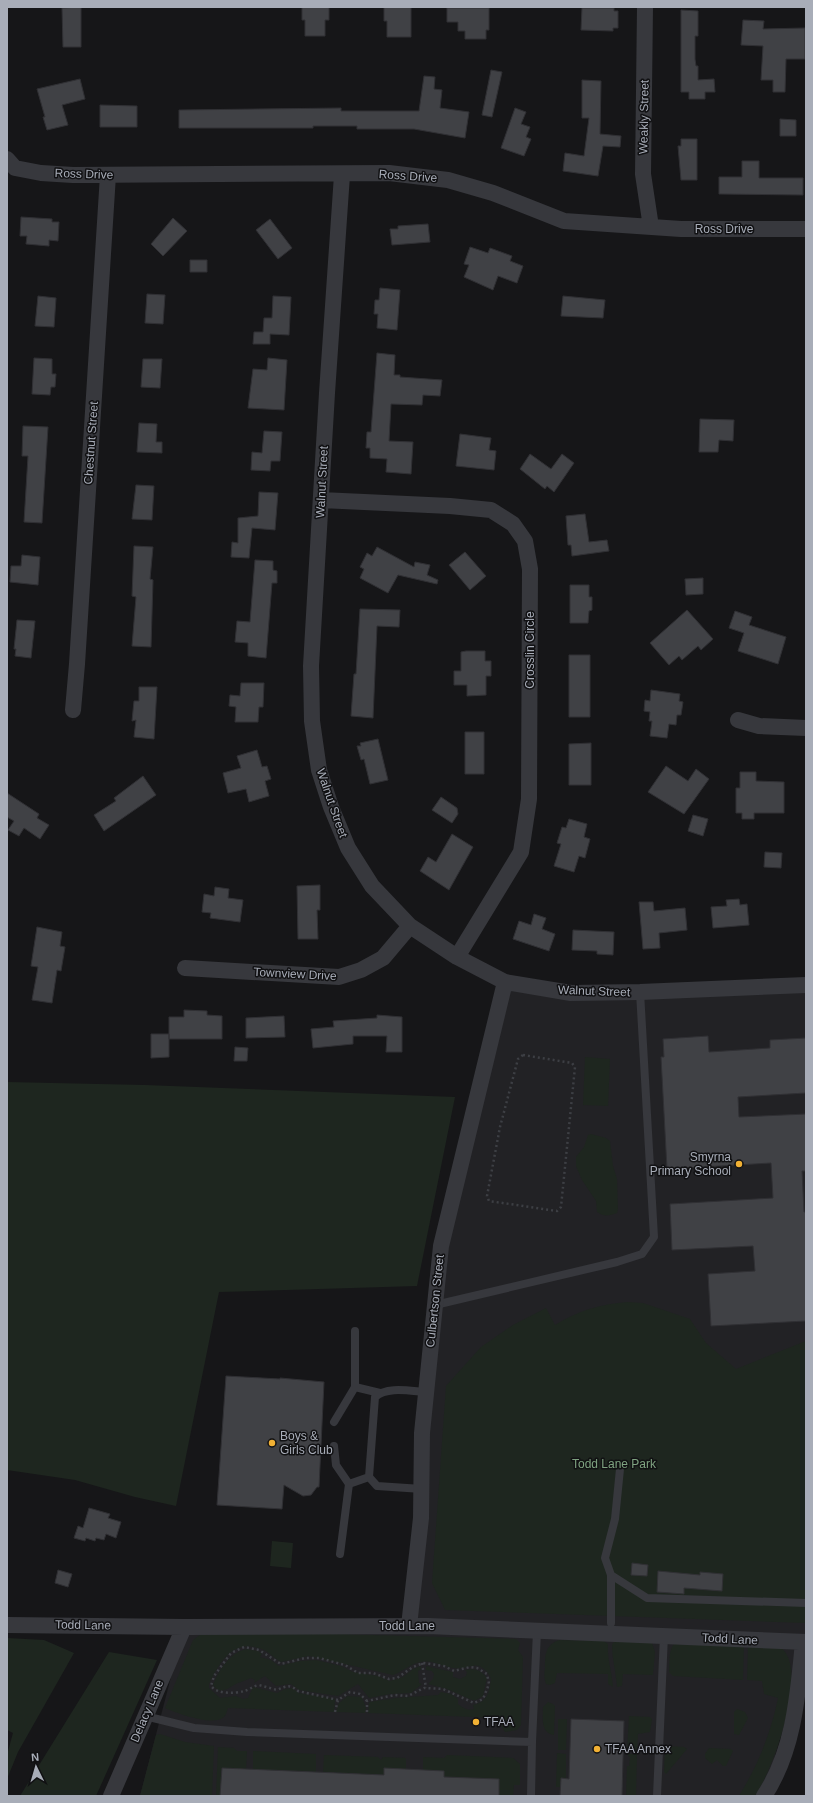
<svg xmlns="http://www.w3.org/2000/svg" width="813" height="1803" font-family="Helvetica,sans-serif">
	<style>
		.built { fill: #222225 }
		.green { fill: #1e261f }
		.building { fill: #404145; stroke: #303034 }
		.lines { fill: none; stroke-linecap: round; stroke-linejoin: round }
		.path { stroke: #3d3f44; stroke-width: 2.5; stroke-dasharray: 2 3; stroke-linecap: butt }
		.lane { stroke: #37383d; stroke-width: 8 }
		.street { stroke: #37383d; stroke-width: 16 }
		.poi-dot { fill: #f2b134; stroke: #111113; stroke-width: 1.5 }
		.labels { text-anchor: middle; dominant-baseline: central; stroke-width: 3; stroke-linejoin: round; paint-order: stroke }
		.street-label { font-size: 12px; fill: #a8adb8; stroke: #111113 }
		.poi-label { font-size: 12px; fill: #a8adb8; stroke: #111113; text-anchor: start }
		.park-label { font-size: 12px; fill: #7fa381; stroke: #111113 }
	</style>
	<rect width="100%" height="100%" fill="#161618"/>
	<!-- built -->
	<path class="built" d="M505 982 571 993 806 985V1642L764 1796H140L184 1627 409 1626 441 1246Z"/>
	<!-- green -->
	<path class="green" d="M585 1057 610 1059 608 1106 583 1105Z
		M7 1082 145 1085 455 1097 417 1286 219 1292 176 1506 135 1497 75 1480 7 1470Z
		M591 1134 606 1138 610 1141 613 1166 617 1179 618 1209 617 1213C609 1216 604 1217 597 1212L596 1201 582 1180 576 1166V1157L584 1147 588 1135Z
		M628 1302 643 1303 690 1319 706 1343 736 1369 806 1341V1623L445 1610 432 1583 446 1386 481 1347 513 1325 546 1308 555 1325C578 1311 600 1304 628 1302Z
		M272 1541 293 1543 291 1568 270 1566Z
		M201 1634H337L516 1639 520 1643 518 1650 523 1657 521 1725 517 1730 505 1732 502 1727 501 1718 368 1713 369 1702 396 1698 438 1695 441 1692 451 1694 458 1699V1704C463 1708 468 1711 474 1709L473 1705C488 1702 489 1692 491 1679 489 1673 484 1668 479 1666 472 1664 467 1668 461 1668 447 1670 435 1659 421 1662 411 1663 403 1672 393 1675L309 1656 281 1662C275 1659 270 1653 264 1650 234 1637 220 1661 209 1684V1688L220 1698 236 1696 243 1699 248 1698 253 1687 277 1693 285 1689 292 1688 299 1693 335 1699 334 1712 228 1708C227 1711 226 1715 224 1717 214 1727 176 1713 165 1708L193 1640Z
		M7 1638 44 1640 74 1653 18 1752 7 1779V1755L13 1733 7 1730Z
		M560 1640 604 1641 608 1644C607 1660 612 1671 613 1687L608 1684V1674L557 1673 555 1683 550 1685 546 1684C544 1679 544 1673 545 1668 545 1655 545 1644 560 1640Z
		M615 1641 652 1643 655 1652 653 1675 623 1674 622 1686 617 1687C616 1672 612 1659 612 1644Z
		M674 1644 744 1646 743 1680 673 1676 669 1672C670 1662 668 1652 674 1644Z
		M748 1646 780 1647C811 1668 772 1772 755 1796H739C758 1765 771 1733 778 1698L764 1694 762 1681 747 1680Z
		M247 1649 258 1651 262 1654 260 1657 271 1660 279 1666 300 1661 316 1660 341 1666 353 1672 378 1676 390 1681 403 1677 413 1669 421 1666V1669L418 1671 419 1683 422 1684 411 1693 390 1694 369 1698 358 1684 338 1696 299 1690 291 1684 276 1686 265 1676 254 1683 255 1680 251 1678C247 1680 243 1681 238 1683 230 1686 221 1697 213 1685 219 1670 230 1652 247 1649Z
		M109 1652 157 1660 96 1796H20Z
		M426 1666 453 1672V1677L460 1679 466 1676 467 1672 465 1670C475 1668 481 1670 487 1678L483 1696 476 1700H472L447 1689 428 1684 433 1679 434 1674 432 1671 426 1670Z
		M348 1696 362 1697 366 1708 365 1713 336 1712 339 1703Z
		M548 1702 553 1704 555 1706 554 1735C540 1733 543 1718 543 1707Z
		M737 1709 745 1712 748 1718 739 1735 734 1734V1712Z
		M629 1716 650 1717 652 1719 650 1732 638 1734 637 1751H627Z
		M558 1719H567L566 1750H558Z
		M160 1734 185 1742 214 1746 212 1796H140L156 1735Z
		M667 1746 684 1747 687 1749 666 1774 664 1772 665 1748Z
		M218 1747 234 1748 237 1751H247L246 1769 222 1768 220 1796H216Z
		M709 1748 731 1749 733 1751 726 1766H723L717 1760 712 1764 705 1758V1754Z
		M253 1751 316 1754V1772L253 1770Z
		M557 1753 566 1754V1778L561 1779V1787H556Z
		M628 1754H637L636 1796H626L627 1766H629L630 1757 628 1756Z
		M324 1755 378 1757 381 1760 383 1757 406 1758V1769L385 1768 384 1775 323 1772Z
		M447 1755 513 1758 520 1764V1785H514L513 1796H499V1779L444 1777V1771L423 1770V1757L444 1758Z"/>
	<!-- building -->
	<path class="building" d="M81 7V47H63L62 8Z
		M302 7H329V20H325V36H305V20H302Z
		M384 7H411V37H387V21H384Z
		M447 8H489V30H486V39H465V31H458V22H447Z
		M582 8H614V11H618V28H613V31L581 30Z
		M681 10 698 11V36H695V59L696 66H698V80L714 79 715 92H705V99H689V92H681Z
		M743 20 764 21 763 29 805 28V59H786L785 92H773V80H761L763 46 741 45Z
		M491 70 502 72 492 117 482 115Z
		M424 76 435 77 434 89 442 90 440 108 469 112 465 138 414 129H357V126H313V128H179V110L341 108V111H419Z
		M80 79 85 99 62 105 68 125 47 130 43 117H45L37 89Z
		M582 80 601 81 600 134 621 136 620 147 603 146 598 176 563 171 565 153 584 156 589 118H582Z
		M100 105 137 106V127H100Z
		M515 108 526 112 521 124 530 127 526 137 531 139 524 156 501 148Z
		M780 119 796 120V136H780Z
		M681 139H697V180H681L678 146H681Z
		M742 161H759V178H803V195L719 194V177H742Z
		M21 217 52 219V222H59L58 241 49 240V246L26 244 27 236H20Z
		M173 218 187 231 163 256 151 244Z
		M270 219 292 248 278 259 256 230Z
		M428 224 430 242 392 245 390 229H398V226Z
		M470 247 488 253 490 248 512 256 510 261 523 266 517 283 498 276 493 290 464 277 469 265 464 264Z
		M190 260H207V272H190Z
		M380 288 400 290 397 330 377 328 378 314H374L375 300H379Z
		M147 294 165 295 163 324 145 323Z
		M38 296 56 298 54 327 35 326Z
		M273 296 291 297 289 335 270 334V344H253L254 332H263L264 318H272Z
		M563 296 605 300 603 318 561 316Z
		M377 353 395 355 394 375H400V377L442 380 440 396 423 395 422 405 391 404 389 441 413 442 411 474 386 472 387 459 370 458V448H366L367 432H371Z
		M34 358 52 359V374H56L55 387H51L50 395 32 394Z
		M268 358 287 360 284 410 248 408 253 369 267 370Z
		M143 359H162L160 388 141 387Z
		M700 419 734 420 733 441 719 440 718 452H699Z
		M139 423 157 424 156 442H162V453L137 452Z
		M23 426 48 427 42 523 24 522 28 456H22Z
		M264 431 282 432 280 461H271L270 471 251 470 252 452 262 453Z
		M460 434 491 438 489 450 496 451 494 470 456 466Z
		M530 454 551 469 562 454 574 463 554 492 547 486 545 489 520 469Z
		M136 485 154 486 152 520 132 519Z
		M259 492 278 493 275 530 252 528 249 558 231 557 232 542 238 543V518L258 516Z
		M585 514 589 542 607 540 609 551 572 556 571 545H568L566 516Z
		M134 546 153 547 150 579 153 580 151 647 132 646 136 597 132 596Z
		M377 547 414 567 415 562 430 565 427 575 438 580 437 584 398 575 388 593 360 578 364 569 360 567 367 553 372 556Z
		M465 552 486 576 470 590 449 565Z
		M22 555 40 557 38 585 10 582 11 566H21Z
		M255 560 273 561V570L277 571V583H272L266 658 248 656V643L235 642 237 621 250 622Z
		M703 578V594L686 595 685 579Z
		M570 585H589V597H592V610L589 611 588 623H570Z
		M360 609 400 610 399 627 377 626 373 718 351 716 354 674H356Z
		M687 610 713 639 701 650 698 646 682 660 679 656 669 665 650 643Z
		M735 611 752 617 749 625 786 637 778 664 738 651 744 633 729 628Z
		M17 620 35 621 31 658 15 656 16 649H14Z
		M466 651H485V661H491V676H486V695L467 696V685H454V671H461V652Z
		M569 655H590V717H569Z
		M241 683H264L263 707H259L258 722H235L236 707 229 706 230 695 240 696Z
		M139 687H157L154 739 134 737 136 720 132 721 134 701H139Z
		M651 690 680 694 679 701 683 702 681 715H677L676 725 669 724 667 738 650 736 652 721H649L650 712 644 711 645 700 650 701Z
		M465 732H484V774H465Z
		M378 739 388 780 370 784 364 759 361 760 357 746H361L360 743Z
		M591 743V785H569V744Z
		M257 750 262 767 267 766 271 779 265 781 269 796 249 802 246 789 228 793 223 773 241 768 237 756Z
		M666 766 688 781 696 769 709 779 684 814 648 792Z
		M740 772H756V781L784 782V813H754V819H742V813H736V788H740Z
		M143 776 156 795 104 831 94 815 116 801 114 798Z
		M7 793 39 814 37 818 49 825 40 839 24 828 19 836 8 830 14 821 7 817Z
		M441 797 457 808 458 814 452 823 432 810Z
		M693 815 708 819 703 836 688 831Z
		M569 819 587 824 584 837 590 839 585 858 579 856 574 872 554 866 561 844 557 843 562 827 566 828Z
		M452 834 473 847 449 890 420 871 428 857 436 862Z
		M765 852 782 853 781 868 764 867Z
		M320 885V910H317L318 939H298L297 886Z
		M215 887 229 889 228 898 243 900 240 922 210 918 211 913 202 912 204 894 214 896Z
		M739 899 740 905 747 904 749 925 713 928 711 907 727 906 726 900Z
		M639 902H653L654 911 685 908 687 930 659 933 660 948 643 949Z
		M534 914 546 918 542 929 555 934 549 951 513 939 519 921 531 925Z
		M37 927 62 932 60 946 65 947 61 971 57 970 52 1003 32 1000 38 967 31 966Z
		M573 930 614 932 613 955 597 954V951L572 950Z
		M184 1010 207 1011V1015L222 1016V1039H169V1017H184Z
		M377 1015 402 1017V1052H386L387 1036H353V1044L313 1048 311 1029 334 1027 333 1021 377 1018Z
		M284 1016 285 1037 246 1038V1018Z
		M151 1034H169V1057L151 1058Z
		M708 1036 709 1052 770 1048V1040L806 1038V1093L738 1097 739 1117 806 1114V1171H802L804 1212H806V1321L711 1326 708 1274 755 1271 753 1246 672 1250 670 1204 773 1198 771 1163 667 1169 661 1057H664L663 1039Z
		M235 1047 248 1048 247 1061H234Z
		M226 1376 280 1379V1378L324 1382 319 1487H317L311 1495 303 1496 284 1485 282 1509 217 1505Z
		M89 1508 110 1514 108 1518 121 1522 116 1538 106 1534 104 1540 96 1538 95 1541 86 1538 85 1541 74 1538 78 1526 83 1528Z
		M632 1563 648 1565 647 1576 631 1575Z
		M58 1570 72 1574 68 1587 55 1583Z
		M658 1571 700 1575V1572L723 1574 722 1591 684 1588V1594L657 1592Z
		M571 1719 624 1721 622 1796H560L561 1778 569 1779Z
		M222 1768 384 1775V1768L444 1771V1777L499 1779V1796H220Z"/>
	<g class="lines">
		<!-- path -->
		<path class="path" d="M523 1055 572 1063 575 1067 561 1207 557 1211 489 1201 487 1196 500 1127 518 1059Z
			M422 1663 426 1688
			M338 1700 298 1691C290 1684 286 1686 277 1690L259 1685C253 1686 249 1690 244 1691 235 1694 217 1694 211 1686L214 1676 231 1653 244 1647 259 1650 281 1664 305 1658H319L345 1665 358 1673H373L389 1679 397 1678 413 1667 423 1663 444 1666 454 1671 470 1667 477 1668 487 1674 489 1684 483 1699 474 1703 443 1689 424 1688 408 1696 395 1695 367 1701V1713
			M335 1712 338 1700 350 1692 360 1694 367 1701"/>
		<!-- lane -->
		<path class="lane" d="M435 1305 617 1262 642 1254 654 1237 640 992
			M355 1331V1387L380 1393
			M334 1422 355 1387
			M334 1446 336 1465 349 1484
			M422 1489 377 1486 369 1477 375 1397C387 1386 410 1391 426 1392
			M340 1554 349 1484 369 1477
			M611 1575 647 1598 806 1603
			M611 1623V1575L605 1558 615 1519 620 1469
			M145 1716 194 1728 247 1732 532 1742 537 1631
			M531 1796 532 1742
			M657 1796 664 1635"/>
		<!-- street -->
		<path class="street" d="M645 7 643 174 651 227
			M7 159 15 168 41 173 73 175 389 173 448 180 493 193 564 221 681 229H806
			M342 175 327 393 311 666 312 721 319 770 331 807 348 848 372 886 410 926 457 957 505 982 571 993 640 992 806 985
			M321 500 450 506 491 510 513 524 525 541 530 569 529 799 521 852 457 957
			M73 710 77 664 108 175
			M738 720 759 726 806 728
			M185 968 339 977 361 970 383 958 410 926
			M7 1625 184 1627 428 1626 806 1642
			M409 1626 421 1518 422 1433 441 1246 505 982
			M111 1796 184 1627
			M764 1796C794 1751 798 1694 803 1642"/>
	</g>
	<!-- markers -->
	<g class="poi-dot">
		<circle cx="739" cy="1164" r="4"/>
		<circle cx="272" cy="1443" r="4"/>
		<circle cx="476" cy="1722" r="4"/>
		<circle cx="597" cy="1749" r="4"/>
	</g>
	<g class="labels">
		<!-- street labels -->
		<g class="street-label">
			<text transform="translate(644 117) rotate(-89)">Weakly Street</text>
			<text transform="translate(84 174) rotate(2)">Ross Drive</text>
			<text transform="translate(408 176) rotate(4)">Ross Drive</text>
			<text x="724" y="229">Ross Drive</text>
			<text transform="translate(91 443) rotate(-86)">Chestnut Street</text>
			<text transform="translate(322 482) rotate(-87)">Walnut Street</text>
			<text transform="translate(530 650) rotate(-90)">Crosslin Circle</text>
			<text transform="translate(332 803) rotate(71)">Walnut Street</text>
			<text transform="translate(295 974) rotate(3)">Townview Drive</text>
			<text transform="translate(594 991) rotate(2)">Walnut Street</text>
			<text transform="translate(435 1301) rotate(-84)">Culbertson Street</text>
			<text transform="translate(83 1625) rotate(1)">Todd Lane</text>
			<text x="407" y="1626">Todd Lane</text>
			<text transform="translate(730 1639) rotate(3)">Todd Lane</text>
			<text transform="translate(147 1711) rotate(-67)">Delacy Lane</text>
		</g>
		<!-- poi labels -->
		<g class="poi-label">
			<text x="731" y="1157" text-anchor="end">Smyrna<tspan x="731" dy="14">Primary School</tspan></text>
			<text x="280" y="1436">Boys &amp;<tspan x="280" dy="14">Girls Club</tspan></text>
			<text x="484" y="1722">TFAA</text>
			<text x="605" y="1749">TFAA Annex</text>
		</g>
		<!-- park labels -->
		<g class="park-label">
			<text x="614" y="1464">Todd Lane Park</text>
		</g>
	</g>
	<!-- border -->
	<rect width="813" height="1803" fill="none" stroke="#a8adb8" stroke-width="16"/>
	<!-- north arrow -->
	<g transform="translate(36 1767) rotate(355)" stroke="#111113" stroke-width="3" paint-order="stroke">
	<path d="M0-3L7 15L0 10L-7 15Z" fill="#a8adb8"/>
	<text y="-6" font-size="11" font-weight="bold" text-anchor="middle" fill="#a8adb8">N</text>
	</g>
</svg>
